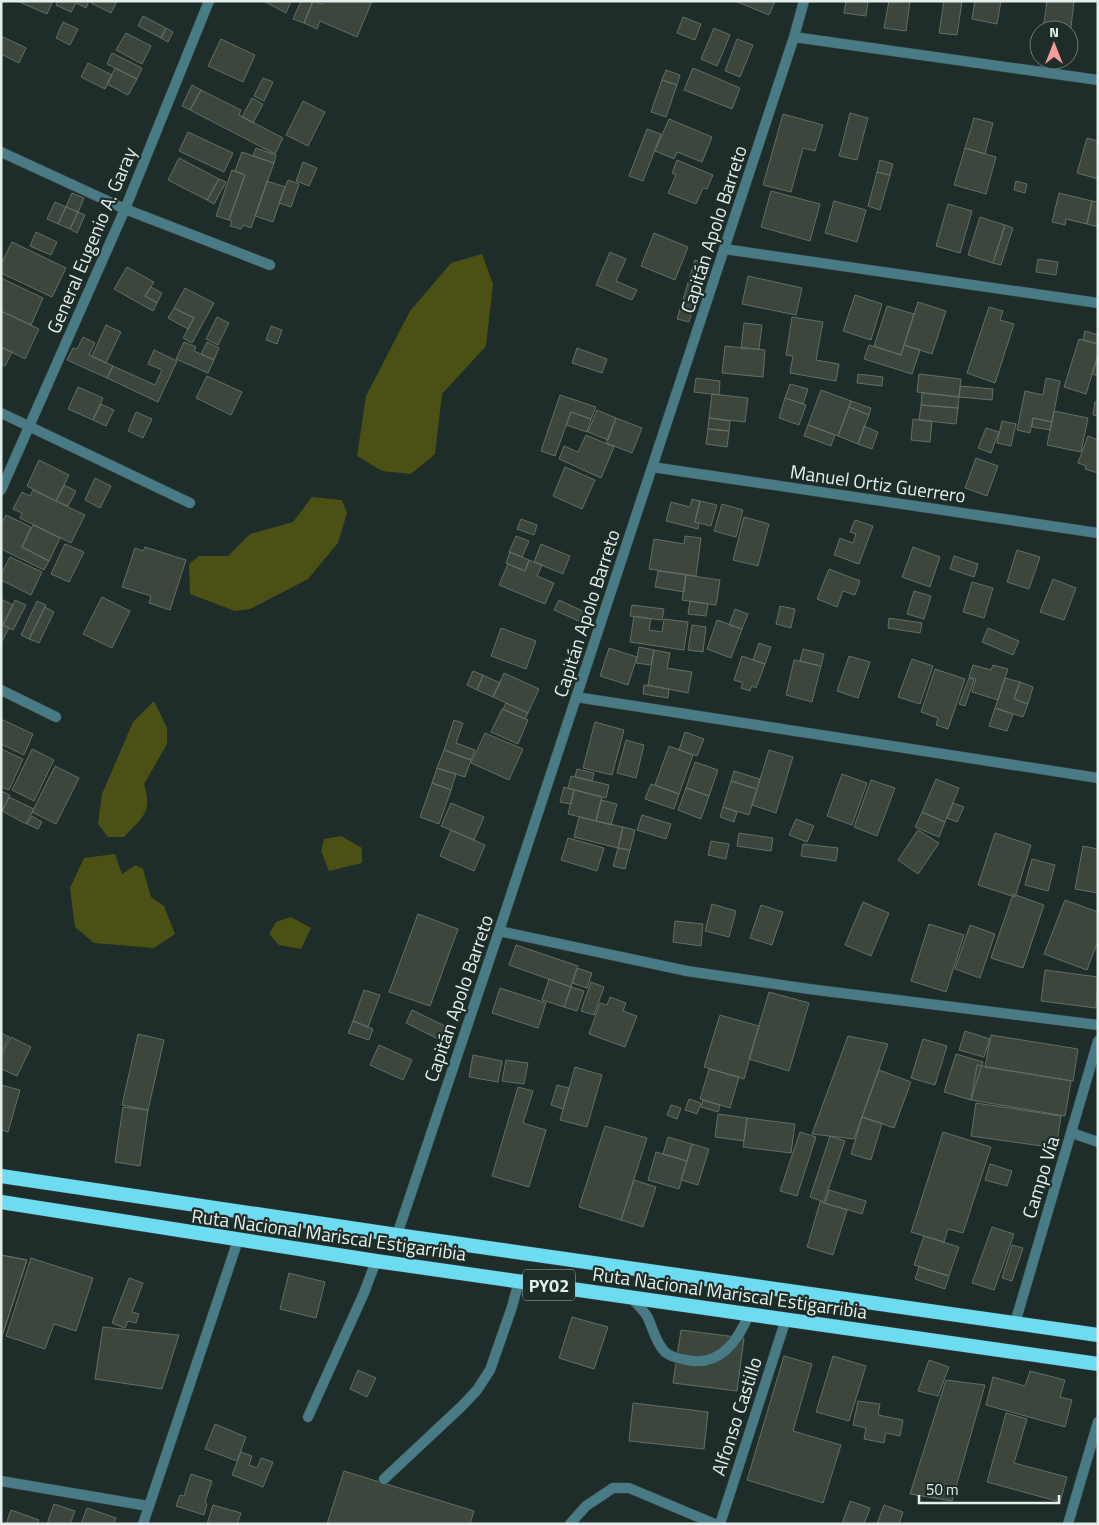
<svg xmlns="http://www.w3.org/2000/svg" width="1099" height="1525" font-family="'Titillium Web',sans-serif">
	<style>
		.green { fill: #4b5115 }
		.building { fill: #3c463c; stroke: #636e64 }
		.lines { fill: none; stroke-linecap: round; stroke-linejoin: round }
		.service-casing { stroke: #3a4844; stroke-width: 11 }
		.minor-casing { stroke: #3a4844; stroke-width: 11 }
		.tertiary-casing { stroke: #3a4844; stroke-width: 11 }
		.trunk-casing { stroke: #3a4844; stroke-width: 15 }
		.service { stroke: #487b85; stroke-width: 10 }
		.minor { stroke: #487b85; stroke-width: 10 }
		.tertiary { stroke: #487b85; stroke-width: 10 }
		.trunk { stroke: #6ddcf0; stroke-width: 14 }
		.labels { text-anchor: middle; dominant-baseline: central; stroke-width: 4.5; stroke-linejoin: round; paint-order: stroke }
		.shield { fill: #1e2d29; stroke: #a9b4b1; stroke-width: 1 }
		.shield-label { font-size: 18px; font-weight: bold; fill: #e4eeeb }
		.street-label { font-size: 19px; fill: #e4eeeb; stroke: #1e2d29 }
	</style>
	<rect width="100%" height="100%" fill="#1e2d29"/>
	<!-- green -->
	<path class="green" d="M482 254 493 284 486 346 442 394 435 454 411 474 382 471 357 456 366 396 410 311 451 263Z
		M312 497 342 500 347 513 338 543 308 579 250 609 235 611 190 594 189 564 199 556H228L250 534 293 522Z
		M154 701 167 728V744L144 784C153 813 142 817 124 837H108L98 824 102 794 133 722Z
		M341 836 362 848V863L329 871 321 851 324 839Z
		M115 854 122 874 136 865 143 869 151 897 164 906 175 934 154 948 94 943 75 927 70 888 84 858Z
		M291 917 311 928 301 949 279 945 269 934 276 922Z"/>
	<!-- building -->
	<path class="building" d="M17 1H48L52 3 47 14Z
		M58 1H89L86 8 76 3 71 12 56 5Z
		M92 1H117L111 13 91 3Z
		M264 1H291L286 13Z
		M301 1H313L304 23 293 19Z
		M313 1 322 4 323 1H372L357 37 320 21 317 29 304 23Z
		M735 1H775L769 15Z
		M846 1H868L866 16 844 13Z
		M889 1H910L906 31 884 28Z
		M944 1H962L957 35 939 33Z
		M975 1H1001L997 24 972 19Z
		M1047 1H1074L1069 44V30H1043Z
		M143 16 166 28 161 38 138 26Z
		M683 17 701 24 695 40 677 33Z
		M63 22 78 29 70 45 56 38Z
		M166 28 173 32 168 42 161 38Z
		M714 28 730 35 717 66 701 59Z
		M126 33 151 46 142 64 116 50Z
		M3 37 26 48 19 63 1 54V40Z
		M221 39 255 55 243 82 208 66Z
		M737 39 753 45 740 77 725 71Z
		M112 53 142 68 137 79 107 64Z
		M1039 60H1054V64L1039 62Z
		M88 63 112 75 105 89 81 77Z
		M115 68 137 79 128 95 107 84Z
		M693 68 740 88 732 109 684 90Z
		M666 70 680 75 677 85 662 80Z
		M263 78 273 82 264 101 254 96Z
		M662 80 677 85 666 117 651 112Z
		M192 85 201 90 190 110 182 106Z
		M201 90 241 110 239 115 283 138 275 154 190 110Z
		M252 98 263 104 253 123 242 117Z
		M303 101 325 112 308 146 286 135Z
		M850 113 868 118 857 160 839 156Z
		M783 114 823 125 815 151 803 148 791 192 763 185Z
		M974 118 993 123 985 154 965 148Z
		M669 119 712 137 702 162 677 152 674 159 655 151Z
		M647 129 661 134 643 181 629 176Z
		M188 132 233 153 224 172 179 151Z
		M1087 138 1098 141V179L1077 173Z
		M256 148 276 155 274 163 253 156Z
		M965 148 996 157 986 194 954 185Z
		M242 152 274 163 251 228 243 225 241 229 230 226 232 221 229 220 245 175 235 171Z
		M179 158 219 179 207 200 168 180Z
		M677 160 713 175 707 189 703 188 696 204 668 193 676 175 672 173Z
		M880 160 893 164 890 175 877 172Z
		M303 162 317 168 309 186 296 181Z
		M232 170 245 175 229 220 216 216Z
		M877 172 890 175 880 210 868 206Z
		M219 179 226 182 214 204 207 200Z
		M288 180 299 184 291 207 279 203Z
		M267 181 285 187 273 222 255 216Z
		M1016 181 1027 184 1025 193 1014 190Z
		M771 191 820 204 810 241 761 227Z
		M72 193 84 198 78 212 66 207Z
		M1059 193 1092 201 1087 224 1066 219 1065 225 1052 222Z
		M834 201 866 210 857 242 825 233Z
		M1092 201 1098 202V227L1087 224Z
		M55 202 66 207 58 224 47 219Z
		M948 204 972 211 960 253 936 246Z
		M66 207 78 212 70 229 58 224Z
		M78 212 85 215 77 233 70 229Z
		M980 217 1005 225 993 263 968 255Z
		M1005 225 1013 228 1001 265 993 263Z
		M36 232 57 242 51 255 30 246Z
		M654 233 688 247 675 280 641 266Z
		M12 242 66 268 52 297 1 273V264Z
		M610 252 626 259 616 281 637 290 632 300 596 285Z
		M1038 259 1058 262 1056 275 1036 272Z
		M695 260 707 264 689 322 677 319Z
		M127 267 154 282 145 296 157 303 153 311 114 289Z
		M748 276 802 288 796 315 742 304Z
		M1 278 43 298 31 325 1 311Z
		M151 287 162 293 157 303 145 296Z
		M185 288 214 303 192 343 183 338 194 318 174 308Z
		M855 295 882 304 871 340 843 331Z
		M918 302 946 311 932 354 904 345Z
		M887 306 914 314 901 355 874 346Z
		M989 307 1003 311 1000 320 1014 324 995 383 967 373Z
		M174 308 194 318 188 329 168 318Z
		M1 311 39 329 25 359 1 347Z
		M217 317 229 323 218 345 206 339Z
		M792 317 823 322 816 360 839 364 836 381 790 373 793 356 786 355Z
		M744 323 762 325 759 349 741 348Z
		M106 325 121 332 106 363 92 356Z
		M271 326 282 330 277 344 266 340Z
		M1085 331 1098 335V344L1083 340Z
		M83 337 95 343 89 355 113 366 107 378 67 360 73 348 77 349Z
		M1079 339 1098 344V355L1086 394 1064 387Z
		M184 342 196 347 194 351 214 360 208 373 176 359Z
		M207 342 219 348 214 360 201 354Z
		M869 345 901 355 904 345 920 350 912 374 864 359Z
		M725 346 765 350 763 377 722 373Z
		M1 347 12 352 5 366 1 364Z
		M577 348 607 359 602 373 572 363Z
		M154 350 177 361 158 402 107 378 113 366 155 385 162 370 148 364Z
		M1098 355V376L1092 374Z
		M858 374 883 377 882 386 857 383Z
		M919 374 961 379 959 397 917 392Z
		M207 376 242 392 231 415 196 398Z
		M696 378 720 381 719 395 694 392Z
		M1046 378 1060 381 1052 422 1033 418 1030 433 1017 430 1025 391 1043 395Z
		M790 384 808 389 803 404 785 398Z
		M960 386 993 389 992 400 959 397Z
		M78 387 103 398 93 420 68 409Z
		M821 390 851 401 838 436 808 425Z
		M922 393 959 397 958 408 921 405Z
		M712 394 748 398 745 422 709 418Z
		M560 395 596 407 591 419 571 412 555 456 541 451Z
		M785 398 806 405 799 425 779 418Z
		M851 401 871 408 869 415 849 407Z
		M1095 402H1098V416L1093 415Z
		M101 404 114 410 106 426 93 420Z
		M921 405 958 408 956 424 919 420Z
		M849 407 869 415 858 444 838 436Z
		M597 410 616 418 608 440 588 432Z
		M1054 411 1088 418 1081 452 1047 445Z
		M136 412 152 419 143 438 128 431Z
		M571 412 591 419 587 432 566 425Z
		M616 418 642 428 632 453 606 443Z
		M709 418 730 421 729 431 708 429Z
		M1033 418 1052 422 1050 430 1032 427Z
		M913 419 932 421 930 442 911 440Z
		M1002 421 1016 424 1011 446 997 443Z
		M808 425 835 435 831 446 804 436Z
		M864 426 878 432 872 449 858 444Z
		M986 428 999 432 991 453 978 448Z
		M708 429 729 431 727 447 706 444Z
		M586 435 614 447 601 478 559 459 564 446 578 452Z
		M1088 436 1098 440V473L1085 469 1086 466 1078 463Z
		M976 458 998 466 987 496 965 488Z
		M39 460 69 475 56 501 27 486Z
		M565 467 595 480 582 509 553 496Z
		M95 478 111 486 100 508 85 500Z
		M64 485 76 491 68 506 56 501Z
		M33 490 85 515 71 543 20 518 22 513 13 509 22 492 30 496Z
		M692 499 700 501 695 522 699 523 698 529 666 521 671 502 690 507Z
		M700 501 717 505 711 526 695 522Z
		M722 504 743 510 736 537 714 531Z
		M6 515 31 527 22 547 49 561 44 570 1 549V524Z
		M744 517 769 524 758 566 733 560Z
		M521 519 537 525 534 535 517 529Z
		M855 520 873 526 859 564 834 555 840 538 853 543 856 534 850 532Z
		M33 525 60 538 49 561 22 547Z
		M516 536 529 541 522 557 509 552Z
		M685 536 701 538 696 576 649 569 654 539 684 544Z
		M65 544 84 552 69 582 51 574Z
		M541 544 570 556 563 574 534 562Z
		M145 547 186 560 170 610 149 603 151 596 122 587 135 548 143 551Z
		M913 547 940 557 930 587 902 577Z
		M1017 550 1040 557 1029 589 1007 582Z
		M510 552 529 560 525 571 506 563Z
		M954 556 978 564 974 577 950 569Z
		M10 557 42 572 31 595 1 580V574Z
		M529 560 542 565 537 576 554 583 545 604 499 585 508 564 525 571Z
		M829 569 860 581 855 595 843 591 837 607 817 599Z
		M658 571 686 575 684 592 655 587Z
		M686 575 720 580 716 605 682 600Z
		M1053 579 1076 588 1064 620 1040 612Z
		M972 582 993 588 984 618 963 612Z
		M914 591 931 596 924 619 907 614Z
		M102 597 130 611 112 648 83 634Z
		M1 599 13 605 3 625 9 628 1 643Z
		M15 600 26 605 13 630 3 625Z
		M559 600 587 613 583 623 554 610Z
		M37 601 46 605 29 639 21 635Z
		M690 601 708 604 706 616 688 614Z
		M632 605 664 609 662 620 630 616Z
		M780 606 795 609 791 628 776 624Z
		M45 607 54 612 39 643 29 639Z
		M735 609 748 614 742 629 729 625Z
		M634 616 651 619 649 630 662 632 664 619 688 622 684 650 630 642Z
		M889 618 922 623 920 633 888 628Z
		M717 620 742 629 731 658 707 649Z
		M692 625 706 627 703 652 688 650Z
		M501 628 536 641 526 669 491 656Z
		M988 628 1019 641 1013 655 982 642Z
		M759 643 771 647 765 664 753 660Z
		M639 647 654 650 651 665 636 663Z
		M609 648 637 657 628 685 600 676Z
		M803 649 824 654 821 666 800 661Z
		M654 650 670 653 667 668 692 672 688 693 648 685Z
		M742 656 765 664 756 688 752 686 750 691 741 688 743 683 734 680Z
		M849 656 870 662 858 698 837 691Z
		M912 659 933 666 920 704 898 697Z
		M794 660 821 666 812 702 786 695Z
		M973 665 991 670 993 665 1008 669 998 700 972 692 976 679 969 677Z
		M935 669 965 679 948 729 936 725 938 718 921 712Z
		M473 671 483 675 477 690 467 685Z
		M504 673 539 689 528 713 493 697Z
		M483 675 500 683 493 697 477 690Z
		M969 678 974 680 965 706 959 704Z
		M1005 678 1020 682 1014 699 1028 704 1023 717 995 708Z
		M1020 682 1033 687 1028 704 1014 699Z
		M644 685 669 689 668 698 643 694Z
		M506 703 528 713 525 719 503 709Z
		M995 708 1013 714 1007 731 989 726Z
		M502 709 528 720 518 744 491 732Z
		M1 719 33 734 24 755 1 744Z
		M454 720 463 723 456 743 475 750 471 760 444 750Z
		M595 722 624 730 612 775 583 768Z
		M685 732 704 739 697 756 679 750Z
		M485 733 523 749 509 780 471 763Z
		M626 740 644 745 636 778 617 773Z
		M669 746 693 755 679 794 655 785Z
		M1 749 23 759 9 790 1 787Z
		M32 749 54 760 34 801 12 790Z
		M444 750 471 760 465 777 437 768Z
		M769 750 793 757 776 813 752 805Z
		M695 762 718 770 709 796 686 788Z
		M55 766 79 778 56 824 32 812Z
		M437 768 456 774 451 790 432 783Z
		M577 769 594 773 592 781 575 777Z
		M734 771 760 779 757 789 731 781Z
		M842 774 867 783 852 825 827 816Z
		M571 776 609 785 606 798 568 788Z
		M936 779 959 788 945 822 922 812Z
		M871 780 895 788 877 836 854 827Z
		M731 781 757 789 749 815 723 807Z
		M432 783 451 790 439 824 420 817Z
		M651 784 679 794 674 809 645 799Z
		M564 787 574 790 571 804 560 802Z
		M686 788 709 796 701 819 678 810Z
		M574 790 602 797 596 821 568 814Z
		M1 791 10 795 1 813Z
		M9 797 34 809 26 824 2 811Z
		M601 800 617 804 611 825 596 821Z
		M451 803 484 817 474 840 441 826Z
		M953 803 964 807 957 822 947 818Z
		M723 807 737 812 734 822 720 817Z
		M922 812 945 822 939 837 915 827Z
		M642 815 671 824 666 839 637 830Z
		M32 816 42 822 38 829 27 824Z
		M579 817 623 827 618 848 574 837Z
		M796 819 814 826 807 842 789 835Z
		M623 827 635 830 630 850 618 848Z
		M451 830 485 845 474 871 440 856Z
		M918 830 939 843 918 874 898 860Z
		M739 833 773 838 771 851 737 846Z
		M995 833 1031 845 1015 897 978 885Z
		M568 838 604 848 597 871 561 860Z
		M711 841 729 844 726 859 708 855Z
		M803 844 838 848 836 861 801 856Z
		M1083 846 1098 849V893L1075 889Z
		M618 848 630 850 625 869 613 866Z
		M1032 859 1055 865 1048 891 1025 885Z
		M1013 894 1044 905 1023 968 991 958Z
		M1065 900 1098 912V941L1087 970 1044 954Z
		M863 902 889 913 871 956 845 945Z
		M712 904 736 911 729 937 705 931Z
		M761 905 783 912 772 945 750 938Z
		M418 914 458 929 430 1006 389 992Z
		M675 921 703 924 701 946 673 942Z
		M929 924 964 935 946 992 911 981Z
		M970 925 995 934 980 978 955 969Z
		M516 945 578 966 571 987 509 965Z
		M577 968 592 973 587 988 572 983Z
		M1045 970 1098 977 1096 1008 1041 1001Z
		M549 979 571 987 564 1007 542 1000Z
		M591 982 604 987 594 1015 581 1011Z
		M571 987 584 991 577 1011 564 1007Z
		M500 988 546 1003 538 1028 492 1013Z
		M364 990 380 995 368 1027 353 1021Z
		M769 992 809 1003 789 1071 749 1059Z
		M610 997 626 1003 623 1011 637 1016 625 1047 589 1034 600 1003 607 1005Z
		M412 1010 445 1026 438 1039 406 1023Z
		M720 1015 759 1026 744 1079 704 1067Z
		M353 1021 373 1029 369 1040 348 1033Z
		M965 1031 990 1039 984 1057 959 1050Z
		M1 1033 9 1037 1 1053Z
		M138 1034 164 1040 148 1110 122 1105Z
		M991 1035 1078 1049 1073 1081 985 1067Z
		M848 1036 888 1044 854 1139 812 1134Z
		M11 1037 31 1047 17 1076 1 1069V1056Z
		M923 1039 947 1046 935 1085 911 1078Z
		M379 1045 412 1060 403 1080 370 1065Z
		M956 1054 983 1062 971 1100 944 1092Z
		M473 1055 502 1061 498 1082 469 1077Z
		M506 1060 528 1063 524 1084 502 1081Z
		M977 1065 1071 1081 1065 1116 971 1100Z
		M575 1067 602 1075 587 1127 560 1120Z
		M709 1069 739 1077 730 1108 700 1099Z
		M879 1070 911 1082 894 1128 862 1117Z
		M1 1085 20 1090 8 1132 1 1130Z
		M557 1085 569 1088 563 1109 551 1105Z
		M518 1087 533 1091 523 1123 546 1130 529 1187 492 1176Z
		M689 1099 701 1103 697 1114 685 1110Z
		M703 1100 720 1105 718 1112 701 1107Z
		M976 1103 1061 1116 1056 1148 971 1136Z
		M671 1105 681 1108 677 1119 667 1115Z
		M123 1107 148 1110 140 1166 115 1162Z
		M718 1114 747 1118 744 1141 715 1137Z
		M862 1117 882 1123 871 1160 851 1154Z
		M747 1118 795 1124 791 1153 743 1147Z
		M605 1126 647 1138 621 1220 579 1207Z
		M800 1132 816 1137 797 1196 780 1191Z
		M943 1132 991 1147 963 1233 948 1229 944 1242 911 1232Z
		M830 1136 845 1141 824 1202 810 1197Z
		M668 1137 692 1144 687 1161 663 1154Z
		M692 1144 709 1149 698 1185 681 1180Z
		M656 1152 687 1161 679 1189 648 1180Z
		M990 1164 1012 1171 1007 1186 985 1180Z
		M634 1180 656 1187 643 1227 621 1220Z
		M829 1190 866 1201 862 1214 825 1203Z
		M820 1202 847 1210 833 1255 807 1247Z
		M992 1227 1014 1234 994 1290 972 1283Z
		M924 1236 959 1247 949 1276 914 1265Z
		M1012 1245 1023 1248 1012 1281 1002 1278Z
		M1 1255 27 1260 1 1339Z
		M1 1255 27 1260 1 1339Z
		M31 1258 93 1278 76 1331 54 1324 45 1349 6 1336Z
		M919 1267 949 1276 945 1289 915 1279Z
		M289 1273 325 1282 316 1318 280 1309Z
		M129 1278 143 1283 132 1312 139 1314 136 1323 128 1321 125 1328 112 1323Z
		M572 1317 608 1327 594 1369 559 1358Z
		M103 1327 179 1335 162 1389 95 1379Z
		M681 1330 744 1338 737 1391 673 1383Z
		M784 1356 812 1364 793 1431 841 1445 823 1503 747 1480Z
		M833 1356 866 1366 849 1421 816 1412Z
		M929 1360 949 1367 938 1396 918 1391Z
		M358 1370 376 1378 367 1397 350 1389Z
		M1030 1371 1065 1380 1060 1397 1072 1400 1065 1427 986 1405 993 1377 1025 1386Z
		M946 1380 985 1385 952 1501 910 1494Z
		M858 1401 880 1404 878 1415 903 1420 900 1436 886 1433 884 1443 864 1439 866 1428 853 1425Z
		M633 1403 708 1412 704 1449 629 1441Z
		M1006 1413 1027 1419 1014 1463 1067 1477 1060 1502 987 1482Z
		M215 1424 246 1437 237 1461 205 1449Z
		M241 1452 252 1456 249 1465 257 1468 261 1458 273 1462 263 1487 232 1475Z
		M344 1471 474 1511 470 1524H327Z
		M191 1474 212 1481 205 1502 207 1504 204 1515 176 1506 180 1495 184 1496Z
		M850 1501 870 1508 864 1524H842Z
		M54 1504 75 1511 70 1524H47Z
		M213 1505 241 1513 237 1524H207Z
		M884 1505 903 1512 899 1524H877Z
		M87 1508 116 1518 114 1524H81Z
		M11 1510 39 1520 37 1524H6Z"/>
	<g class="lines">
		<defs>
			<path id="service" d="M1072 1133 1098 1142
				M630 1297C636 1303 644 1310 648 1318 653 1329 656 1343 665 1352 671 1357 680 1359 687 1360 720 1367 738 1341 749 1314
				M308 1417 364 1293 376 1261
				M384 1479 462 1406 477 1390 490 1370 512 1307 519 1281
				M570 1524 586 1506 613 1488H629L715 1524"/>
			<path id="minor" d="M794 37 1098 80
				M1 152 125 209 270 265
				M724 249 1098 303
				M1 413 190 503
				M652 467 1098 533
				M1 690 56 717
				M576 697 1098 778
				M499 931 687 971 809 989 1098 1025
				M397 1235 499 931 794 37 804 1
				M1015 1323 1098 1041
				M1 1481 148 1506
				M143 1524 238 1240
				M720 1524 786 1319
				M1068 1524 1098 1422"/>
			<path id="tertiary" d="M1 490 125 209 209 1"/>
			<path id="trunk" d="M1 1176 397 1235 1098 1335
				M1 1202 376 1261 1098 1364"/>
		</defs>
		<!-- service casing -->
		<use href="#service" class="service-casing"/>
		<!-- minor casing -->
		<use href="#minor" class="minor-casing"/>
		<!-- tertiary casing -->
		<use href="#tertiary" class="tertiary-casing"/>
		<!-- trunk casing -->
		<use href="#trunk" class="trunk-casing"/>
		<!-- service -->
		<use href="#service" class="service"/>
		<!-- minor -->
		<use href="#minor" class="minor"/>
		<!-- tertiary -->
		<use href="#tertiary" class="tertiary"/>
		<!-- trunk -->
		<use href="#trunk" class="trunk"/>
	</g>
	<g class="labels">
		<!-- shield labels -->
		<rect class="shield" x="523" y="1269.5" width="52" height="31" rx="4"/>
		<g class="shield-label">
			<text x="549" y="1285">PY02</text>
		</g>
		<!-- street labels -->
		<g class="street-label">
			<text transform="translate(713 229) rotate(-72)">Capitán Apolo Barreto</text>
			<text transform="translate(91 240) rotate(-67)">General Eugenio A. Garay</text>
			<text transform="translate(878 483) rotate(8)">Manuel Ortiz Guerrero</text>
			<text transform="translate(586 613) rotate(-72)">Capitán Apolo Barreto</text>
			<text transform="translate(458 998) rotate(-71)">Capitán Apolo Barreto</text>
			<text transform="translate(1040 1177) rotate(-73)">Campo Vía</text>
			<text transform="translate(329 1234) rotate(8)">Ruta Nacional Mariscal Estigarribia</text>
			<text transform="translate(730 1292) rotate(8)">Ruta Nacional Mariscal Estigarribia</text>
			<text transform="translate(736 1416) rotate(-72)">Alfonso Castillo</text>
		</g>
	</g>
	<!-- border -->
	<rect width="1099" height="1525" fill="none" stroke="#e4eeeb" stroke-width="5"/>
	<!-- north arrow -->
	<g transform="translate(1054 45)"><circle r="24" fill="#1e2d29" stroke="#6d7a77"/>
	<path d="M0-4L9 19L0 12L-9 19Z" fill="#f59b9c"/>
	<text y="-8" font-size="14" font-weight="bold" text-anchor="middle" fill="#e4eeeb">N</text>
	</g>
	<!-- scale -->
	<path d="M919 1495v8h140v-8" fill="none" stroke="#e4eeeb" stroke-width="2.5"/>
	<text x="926" y="1495" font-size="15" fill="#e4eeeb" stroke="#1e2d29" stroke-width="4" paint-order="stroke">50 m</text>
</svg>
